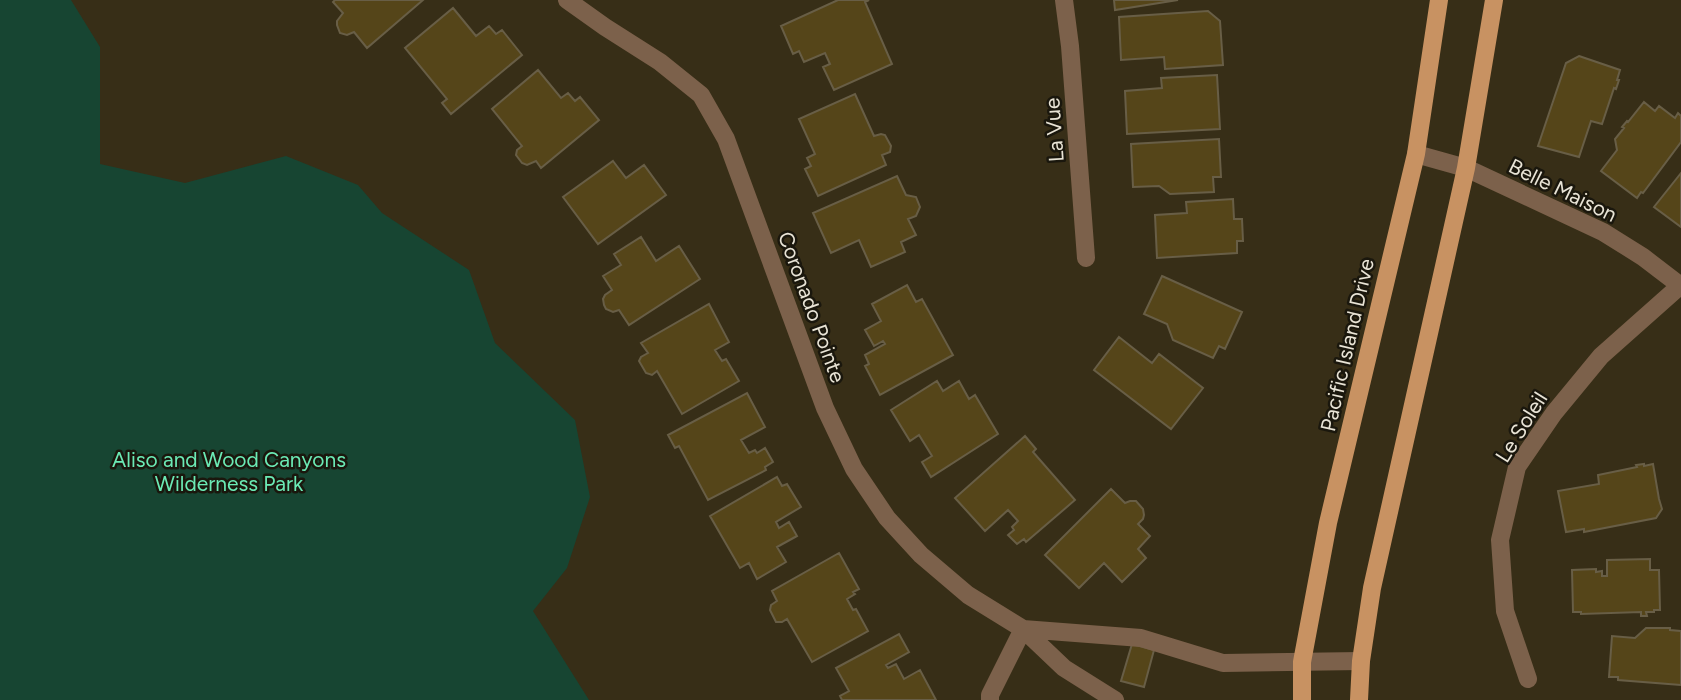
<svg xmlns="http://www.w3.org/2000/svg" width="1681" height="700" font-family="Figtree,sans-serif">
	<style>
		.green { fill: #174532 }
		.building { fill: #554519; stroke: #685e46; stroke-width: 2 }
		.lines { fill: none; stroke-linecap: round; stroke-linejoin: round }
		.minor { stroke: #7c614b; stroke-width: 18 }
		.major { stroke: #c89262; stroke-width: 18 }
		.labels { text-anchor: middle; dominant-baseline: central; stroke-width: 5; stroke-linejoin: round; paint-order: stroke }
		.street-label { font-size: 21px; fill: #e9e4d6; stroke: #1a170d }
		.park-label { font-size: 21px; fill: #6beab5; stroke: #1a170d }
	</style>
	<rect width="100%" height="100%" fill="#372e17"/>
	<!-- green -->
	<path class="green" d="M0 0H71L100 47V164L185 183 286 156 358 185 382 213 469 270 495 343 575 420 590 497 567 568 533 611 589 700H0Z"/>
	<!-- building -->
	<path class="building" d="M335 0H423L367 48 354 32 347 35 340 33 337 25V21L343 13 333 2Z
		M838 0H869L865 2 892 64 834 90 823 67 830 64 825 53 804 62 799 51 793 54 781 26Z
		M1114 0H1178L1115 10Z
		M453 8 476 36 489 26 496 34 502 30 522 55 451 114 442 103 447 99 405 48Z
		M1208 11 1220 21 1223 65 1165 69 1164 57 1121 60 1119 17Z
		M1579 56 1620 70 1617 80H1619L1616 89 1614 88 1602 124 1591 121 1579 157 1538 146 1566 63Z
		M538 70 561 98 568 93 575 101 580 97 599 120 541 168 536 161 527 165 522 163 516 155 517 150 522 146 492 109Z
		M1217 75 1220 129 1127 134 1125 91 1162 88 1161 78Z
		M855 94 874 136 881 134 885 135 891 146 890 152 882 155 886 165 818 196 805 169 811 166 807 158 815 154 799 119Z
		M1644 102 1655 111 1659 106 1675 118 1678 113 1681 116V142L1643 193 1641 192 1637 198 1601 171 1617 150 1615 139 1624 128 1622 127 1627 121 1628 122Z
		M1219 139 1221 177H1213L1214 192 1170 194 1159 186 1133 187 1131 144Z
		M613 161 626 178 644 165 666 195 598 244 563 197Z
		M1681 173V227L1654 207Z
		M897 176 906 195 916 197 920 207 916 216 908 219 916 235 901 242 905 252 871 267 859 240 831 253 813 213Z
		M1233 199 1234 219H1242L1243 241H1237V253L1157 258 1155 215 1187 213 1186 202Z
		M641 237 656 261 679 246 700 279 629 325 619 310 613 312 606 309 604 305 603 299 605 295 612 290 603 276 621 265 614 254Z
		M1162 276 1242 312 1225 349 1219 346 1213 358 1173 340 1167 324 1144 314Z
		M907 285 916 302 922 299 953 355 880 395 865 366 869 364 865 355 885 344 883 341 874 346 865 330 881 321 872 304Z
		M709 304 729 342 715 350 722 361 726 359 739 381 682 414 657 371 652 375 646 373 639 361 641 357 648 353 641 343Z
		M1119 337 1152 363 1159 354 1203 388 1171 429 1094 370Z
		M937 381 943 391 959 381 969 399 975 395 998 434 931 477 922 462 932 456 919 435 910 441 891 410Z
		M747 393 765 427 741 440 749 453 755 450 757 453 765 448 773 462 765 467 766 470 708 500 679 446 675 448 668 435Z
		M1025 436 1036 449 1033 452 1075 500 1026 542 1024 539 1017 544 1008 535 1014 530 1012 527 1018 521 1008 510 985 531 955 498Z
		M1644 464V466L1653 464 1659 499 1662 509 1656 518 1584 532V529L1566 532 1558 491 1599 484 1598 475 1637 467 1636 465Z
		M777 477 782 486 787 484 801 507 776 522 779 528 789 522 797 536 777 547 786 562 757 579 749 563 740 568 710 516Z
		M1111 489 1125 503 1130 501H1136L1143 509 1144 515 1143 519 1138 524 1150 536 1138 549 1146 558 1122 582 1104 563 1079 588 1045 555Z
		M839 553 859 589 853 592 855 594 847 599 853 610 856 609 868 631 812 662 787 619 782 622H776L770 610 771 605 777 601 772 591Z
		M1650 559V570H1659L1660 610H1654V612H1646L1647 616H1641V612L1581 614V612H1573L1572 570 1596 569V572L1602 571V576H1607V560Z
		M1646 628H1670V630L1681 631V685L1618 680V677H1609L1612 636 1635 638Z
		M899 634 909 652 886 665 888 668 896 664 904 679 920 670 936 700H842L840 696 849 691 836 668Z
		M1132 644 1154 650 1144 687 1121 681Z"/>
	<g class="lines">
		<!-- minor -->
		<path class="minor" d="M567 0 605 27 660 62 701 95 726 139 825 408 854 469 887 518 921 555 968 595 1023 629 1064 668 1115 700
			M1064 0 1070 46 1086 258
			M1416 154 1466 168 1603 232 1643 257 1681 286
			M1023 629 1141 638 1223 663 1361 661
			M1528 679 1505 611 1500 540 1517 467 1554 413 1601 356 1681 285
			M990 700V695L1023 629"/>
		<!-- major -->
		<path class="major" d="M1302 700V662L1328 523 1416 154 1439 0
			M1359 700 1361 661 1372 588 1466 168 1494 0"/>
	</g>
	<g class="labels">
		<!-- street labels -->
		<g class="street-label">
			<text transform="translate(1054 130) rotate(-94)">La Vue</text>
			<text transform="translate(1563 190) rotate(26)">Belle Maison</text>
			<text transform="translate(812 307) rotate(70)">Coronado Pointe</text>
			<text transform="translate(1347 345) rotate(-77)">Pacific Island Drive</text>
			<text transform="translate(1521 427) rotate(-58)">Le Soleil</text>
		</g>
		<!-- park labels -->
		<g class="park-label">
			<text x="229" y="459">Aliso and Wood Canyons<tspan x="229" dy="24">Wilderness Park</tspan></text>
		</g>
	</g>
</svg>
